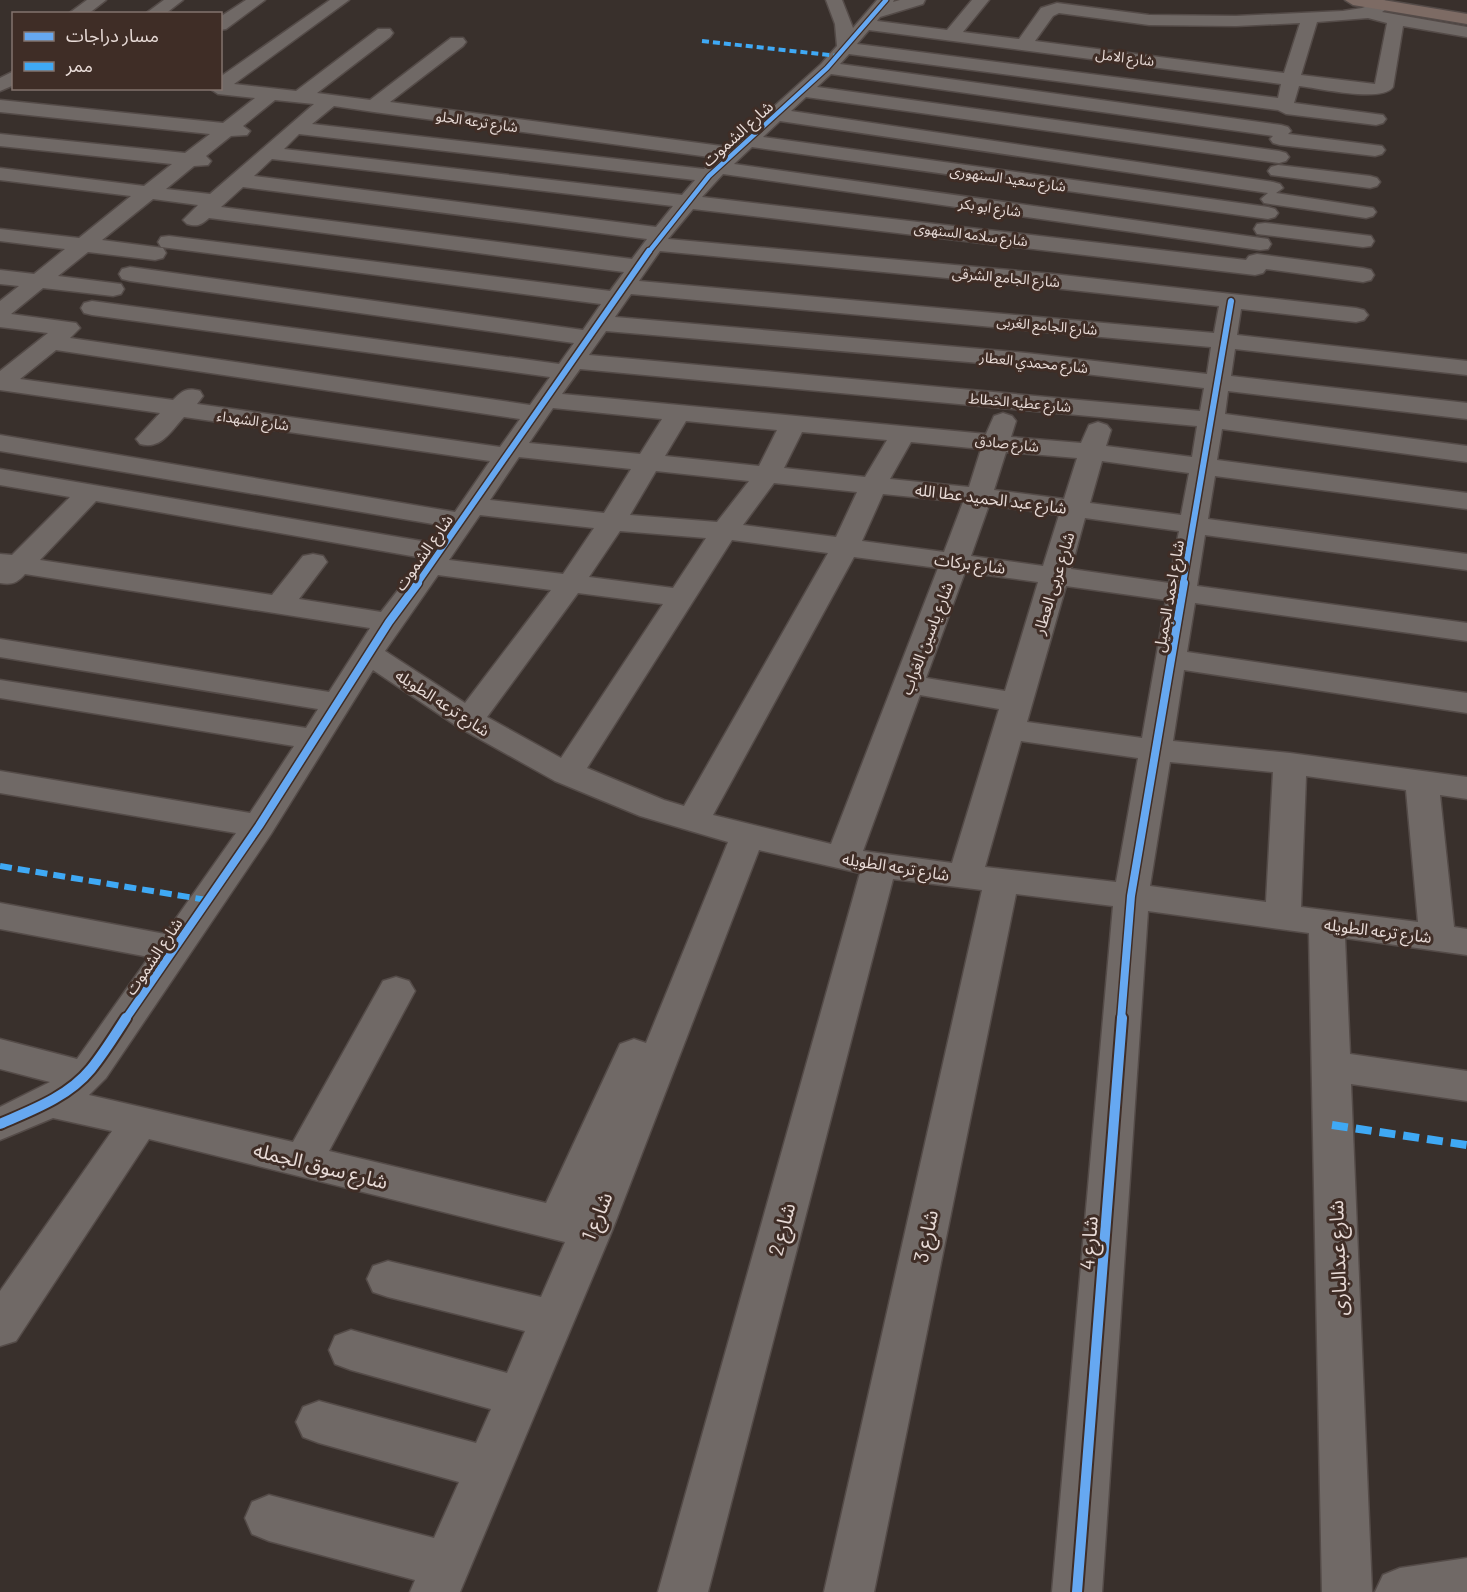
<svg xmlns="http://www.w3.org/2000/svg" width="1467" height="1592" font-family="Barlow,'Noto Sans Arabic',sans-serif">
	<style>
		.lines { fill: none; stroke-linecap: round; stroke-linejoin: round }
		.minor-casing { stroke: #544b48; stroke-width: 3 }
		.highway-casing { stroke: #544b48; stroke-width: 3 }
		.minor { fill: #706966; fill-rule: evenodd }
		.highway { fill: #7d6b64; fill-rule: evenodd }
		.quiet-far2 { stroke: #3fa9f5; stroke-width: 4; stroke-dasharray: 7 4; stroke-linecap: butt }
		.quiet-far1 { stroke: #3fa9f5; stroke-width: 6; stroke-dasharray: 12 6; stroke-linecap: butt }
		.quiet { stroke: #3fa9f5; stroke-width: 8; stroke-dasharray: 16 8; stroke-linecap: butt }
		.cycleway-far3-casing { stroke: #3f2d26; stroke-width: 7 }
		.cycleway-far2-casing { stroke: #3f2d26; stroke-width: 9 }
		.cycleway-far1-casing { stroke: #3f2d26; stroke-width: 11 }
		.cycleway-casing { stroke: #3f2d26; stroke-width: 14 }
		.cycleway-far3 { stroke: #66a8f1; stroke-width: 4.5 }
		.cycleway-far2 { stroke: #66a8f1; stroke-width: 6 }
		.cycleway-far1 { stroke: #66a8f1; stroke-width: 8 }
		.cycleway { stroke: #66a8f1; stroke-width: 10 }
		.labels { text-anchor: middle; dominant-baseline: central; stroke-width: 6; stroke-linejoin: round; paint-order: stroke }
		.far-street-label { font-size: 14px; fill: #e8dbd7; stroke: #3f2d26 }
		.street-label { font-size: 16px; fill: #e8dbd7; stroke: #3f2d26 }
		.near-street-label { font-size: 20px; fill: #e8dbd7; stroke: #3f2d26 }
	</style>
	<rect width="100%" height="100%" fill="#39302c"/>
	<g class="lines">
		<defs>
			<path id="minor" d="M87 0H106L88 14H68Z
				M164 0H183L165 14H145Z
				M246 0H265L226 29 220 30V17Z
				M330 0H349L234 84 296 91 378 29H390L393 33 390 37 317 93 370 100 451 38H463L466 42 463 46 390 102 729 147 821 64 837 46 835 24 826 0H842L853 28 877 0H894L893 2 900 0H925L923 4 880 17 877 21 947 30 972 0H989L963 32 1019 39 1041 8 1057 3 1149 15 1236 16 1343 11 1362 8 1384 0 1392 5 1382 12 1467 27V37L1403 26 1393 87C1382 103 1318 88 1299 86L1294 103 1383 115 1386 119 1383 123 1376 125 1286 114 1278 110 849 54 840 64 1281 125 1288 127 1291 131 1288 134 1382 146 1385 150 1382 154 1375 156 1280 145 1273 143 1270 139 1273 136 831 74 817 87 1279 151 1286 153 1289 157 1286 161 1279 163 806 97 791 111 1273 182 1280 184 1283 188 1276 193 1373 208 1376 212 1373 216 1366 218 1264 203 1261 199 1268 193 780 121 763 137 1268 207 1275 209 1278 213 1275 217 1268 219 752 147 734 164 1268 239 1271 244 1268 249 1260 250 723 174 702 197 1246 260 1249 256 1257 254 1363 268 1371 270 1374 275 1371 280 1363 282 1266 269 1263 273 1255 275 693 209 668 239 1053 274 1356 308 1364 310 1368 315 1364 320 1356 322 1241 309 1237 335 1467 361V375L1235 349 1231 376 1467 403V419L1228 391 1225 414 1467 446V462L1222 429 1217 460 1467 493V509L1215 476 1208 519 1467 554V570L1205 535 1197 586 1467 623V641L1195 603 1187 652 1467 693V713L1184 670 1173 741 1290 753 1467 777V799L1440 795 1454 927 1467 929V955L1345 938 1350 1054 1467 1071V1101L1351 1084 1372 1592H1322L1309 933 1148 911 1102 1592H1052L1113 906 1016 894 874 1592H824L982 890 893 879 708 1592H658L860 873 759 850 612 1231 460 1592H410L415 1580 269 1541 252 1534 245 1518 252 1502 269 1495 434 1538 459 1482 319 1443 303 1437 296 1422 303 1407 319 1401 476 1443 491 1409 351 1370 335 1364 329 1350 335 1336 351 1330 507 1373 525 1331 388 1297 373 1292 367 1279 373 1266 388 1261 541 1297 565 1242 149 1139 16 1341 0 1346V1291L112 1131 53 1118 0 1140V1107L50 1082 0 1069V1039L77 1059 149 957 0 929V903L165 934 236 833 0 793V771L250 813 294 746 0 698V680L306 728 318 709 0 657V639L329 692 370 628 25 574C17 583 12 585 0 583V554L12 555 70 497 0 485V469L433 543 445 526 0 451V435L455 512 490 461 184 417C171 431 161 450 140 444L136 439 160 413 0 390V371L48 333 0 327V301L19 286 0 284V270L34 274 65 249 0 241V229L79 238 131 196 0 180V168L144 186 172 164 0 146V134L185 153 210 134 0 112V100L223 123 255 98 218 94 209 88H220V77ZM1059 13 1149 25 1236 26 1300 23 1284 73 1035 41 1053 16ZM1368 18 1387 23 1375 84 1301 75 1317 22ZM869 30 1281 84 1278 98 857 44ZM275 100 314 104 210 194 166 189 194 166 208 165 211 161 206 156 231 136 247 135 250 131 243 126ZM334 106 374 112 717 158 704 169 312 124ZM299 134 695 180 682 195 284 149ZM272 159 673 206 656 227 254 176ZM243 187 647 239 632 259 221 207ZM153 199 198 205 183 220 187 224C197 227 201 225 209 218L624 272 610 291 169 236 161 237 158 242 161 247 169 248 601 304 583 330 130 267 122 269 119 274 122 279 130 281 574 343 559 364 92 301 84 303 81 308 84 313 92 315 550 377 530 405 70 338 80 328 76 323 11 314 43 288 113 296 121 294 124 289 121 284 58 276 88 252 155 260 163 258 166 253 163 248 102 240ZM660 251 1053 288 1219 306 1214 333 639 281ZM631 294 1211 347 1207 374 1026 353 615 317ZM606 331 1026 367 1204 388 1200 411 589 355ZM56 350 520 419 500 447 197 404 203 396 200 391C187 387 182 391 173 400L20 379ZM580 369 1197 426 1192 457 1106 446 1111 430 1107 425 1098 422 1089 425 1081 443 1011 437 1016 421 1012 416 1003 413 994 416 986 434 562 394ZM553 408 662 419 640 454 529 443ZM686 421 777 430 759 466 665 456ZM802 432 887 440 865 477 784 468ZM911 442 981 449 969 487 890 479ZM1006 452 1077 458 1064 499 994 490ZM519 457 631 469 604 513 490 500ZM1102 461 1189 473 1181 515 1090 503ZM656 471 749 481 717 522 630 515ZM774 483 857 492 836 537 743 525ZM883 494 963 502 944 552 862 541ZM96 501 423 558 381 612 299 599 327 562 323 556 313 554 303 556 272 595 40 560ZM989 505 1059 515 1043 566 971 556ZM480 515 594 528 563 574 449 560ZM1085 518 1179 531 1169 583 1071 569ZM620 531 706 538 673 588 589 577ZM732 540 828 553 684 806 664 800 587 768ZM854 557 938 568 831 844 713 815ZM965 572 1038 582 1005 691 926 678ZM438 575 551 590 465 703 385 651ZM1066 586 1166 600 1142 738 1027 722ZM578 593 663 604 561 758 487 717ZM373 670 458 727 555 781 640 816 728 842 646 1043 634 1039 620 1044 546 1203 329 1151 415 991 409 981 396 977 383 981 293 1142 89 1095 106 1078 271 834ZM920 695 999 709 952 863 863 851ZM1021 741 1138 758 1116 882 985 867ZM1170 762 1273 772 1266 902 1150 886ZM1306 776 1406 790 1418 922 1301 907Z
				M14 71V85L0 91V78Z
				M1278 165 1370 176 1377 178 1380 182 1377 186 1370 188 1271 175 1268 171 1271 167Z
				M1265 223 1363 235 1371 236 1374 241 1371 246 1363 247 1257 234 1254 229 1257 224Z
				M1467 1558V1592H1375L1383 1575 1400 1568Z"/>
			<path id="highway" d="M1345 0H1383L1467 14V24L1353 5Z"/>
		</defs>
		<!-- minor casing -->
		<use href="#minor" class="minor-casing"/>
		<!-- highway casing -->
		<use href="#highway" class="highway-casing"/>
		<!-- minor -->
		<use href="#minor" class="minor"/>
		<!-- highway -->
		<use href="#highway" class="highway"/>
		<!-- quiet-far2 -->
		<path class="quiet-far2" d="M702 41 838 56"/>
		<!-- quiet-far1 -->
		<path class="quiet-far1" d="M0 866 207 900"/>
		<!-- quiet -->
		<path class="quiet" d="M1332 1125 1467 1145"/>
		<defs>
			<path id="cycleway-far3" d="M648 253 709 176 827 68 886 0"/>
			<path id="cycleway-far2" d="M417 584 649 251
				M1183 584 1231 301"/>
			<path id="cycleway-far1" d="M125 1020 259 826 389 622 418 583
				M1121 1020 1131 896 1184 583"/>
			<path id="cycleway" d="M0 1124C32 1110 68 1097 91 1069 104 1053 115 1035 126 1018
				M1077 1592 1122 1018"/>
		</defs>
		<!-- cycleway-far3 casing -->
		<use href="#cycleway-far3" class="cycleway-far3-casing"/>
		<!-- cycleway-far2 casing -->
		<use href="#cycleway-far2" class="cycleway-far2-casing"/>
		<!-- cycleway-far1 casing -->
		<use href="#cycleway-far1" class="cycleway-far1-casing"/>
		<!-- cycleway casing -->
		<use href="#cycleway" class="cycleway-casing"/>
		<!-- cycleway-far3 -->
		<use href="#cycleway-far3" class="cycleway-far3"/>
		<!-- cycleway-far2 -->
		<use href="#cycleway-far2" class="cycleway-far2"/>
		<!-- cycleway-far1 -->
		<use href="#cycleway-far1" class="cycleway-far1"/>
		<!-- cycleway -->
		<use href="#cycleway" class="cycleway"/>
	</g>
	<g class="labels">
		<!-- far-street labels -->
		<g class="far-street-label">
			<text transform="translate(1125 57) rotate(7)">شارع الامل</text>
			<text transform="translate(477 121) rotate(8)">شارع ترعه الحلو</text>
			<text transform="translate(1008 178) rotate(8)">شارع سعيد السنهورى</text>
			<text transform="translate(990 207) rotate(8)">شارع ابو بكر</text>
			<text transform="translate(971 234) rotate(7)">شارع سلامه السنهوى</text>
			<text transform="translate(1006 277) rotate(5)">شارع الجامع الشرقى</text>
			<text transform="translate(1047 325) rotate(5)">شارع الجامع الغربى</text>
			<text transform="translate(1034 362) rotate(6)">شارع محمدي العطار</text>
			<text transform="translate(1020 402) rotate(5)">شارع عطيه الخطاط</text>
			<text transform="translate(253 420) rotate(8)">شارع الشهداء</text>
			<text transform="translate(1007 443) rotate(6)">شارع صادق</text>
		</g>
		<!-- street labels -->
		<g class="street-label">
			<text transform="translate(737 133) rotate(-42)">شارع الشموت</text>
			<text transform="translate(991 498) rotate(7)">شارع عبد الحميد عطا الله</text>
			<text transform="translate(423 552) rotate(-55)">شارع الشموت</text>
			<text transform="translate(970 563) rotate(7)">شارع بركات</text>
			<text transform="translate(1053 583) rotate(-73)">شارع عربى العطار</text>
			<text transform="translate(1168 596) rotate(-80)">شارع احمد الجميل</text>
			<text transform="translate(926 638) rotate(-69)">شارع ياسين الغراب</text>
			<text transform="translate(443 702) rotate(33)">شارع ترعه الطويله</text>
			<text transform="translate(896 866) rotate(9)">شارع ترعه الطويله</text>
			<text transform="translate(1378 930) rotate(7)">شارع ترعه الطويله</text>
			<text transform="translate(153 956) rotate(-56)">شارع الشموت</text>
		</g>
		<!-- near-street labels -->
		<g class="near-street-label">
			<text transform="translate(321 1165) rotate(14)">شارع سوق الجمله</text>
			<text transform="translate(596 1216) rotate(-68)">شارع 1</text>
			<text transform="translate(781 1229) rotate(-75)">شارع 2</text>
			<text transform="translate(925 1236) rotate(-78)">شارع 3</text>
			<text transform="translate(1088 1243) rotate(-86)">شارع 4</text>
			<text transform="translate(1337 1258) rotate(-92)">شارع عبدالبارى</text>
		</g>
	</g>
	<!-- legend -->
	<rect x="12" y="12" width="210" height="78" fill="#3f2d26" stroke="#83736d" stroke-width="1.5"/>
	<rect x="24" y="32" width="30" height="9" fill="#66a8f1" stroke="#83736d" stroke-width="1.5"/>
	<text x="66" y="42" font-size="18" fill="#e8dbd7">مسار دراجات</text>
	<rect x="24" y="62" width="30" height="9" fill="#3fa9f5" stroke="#83736d" stroke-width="1.5"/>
	<text x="66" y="72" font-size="18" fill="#e8dbd7">ممر</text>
</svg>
